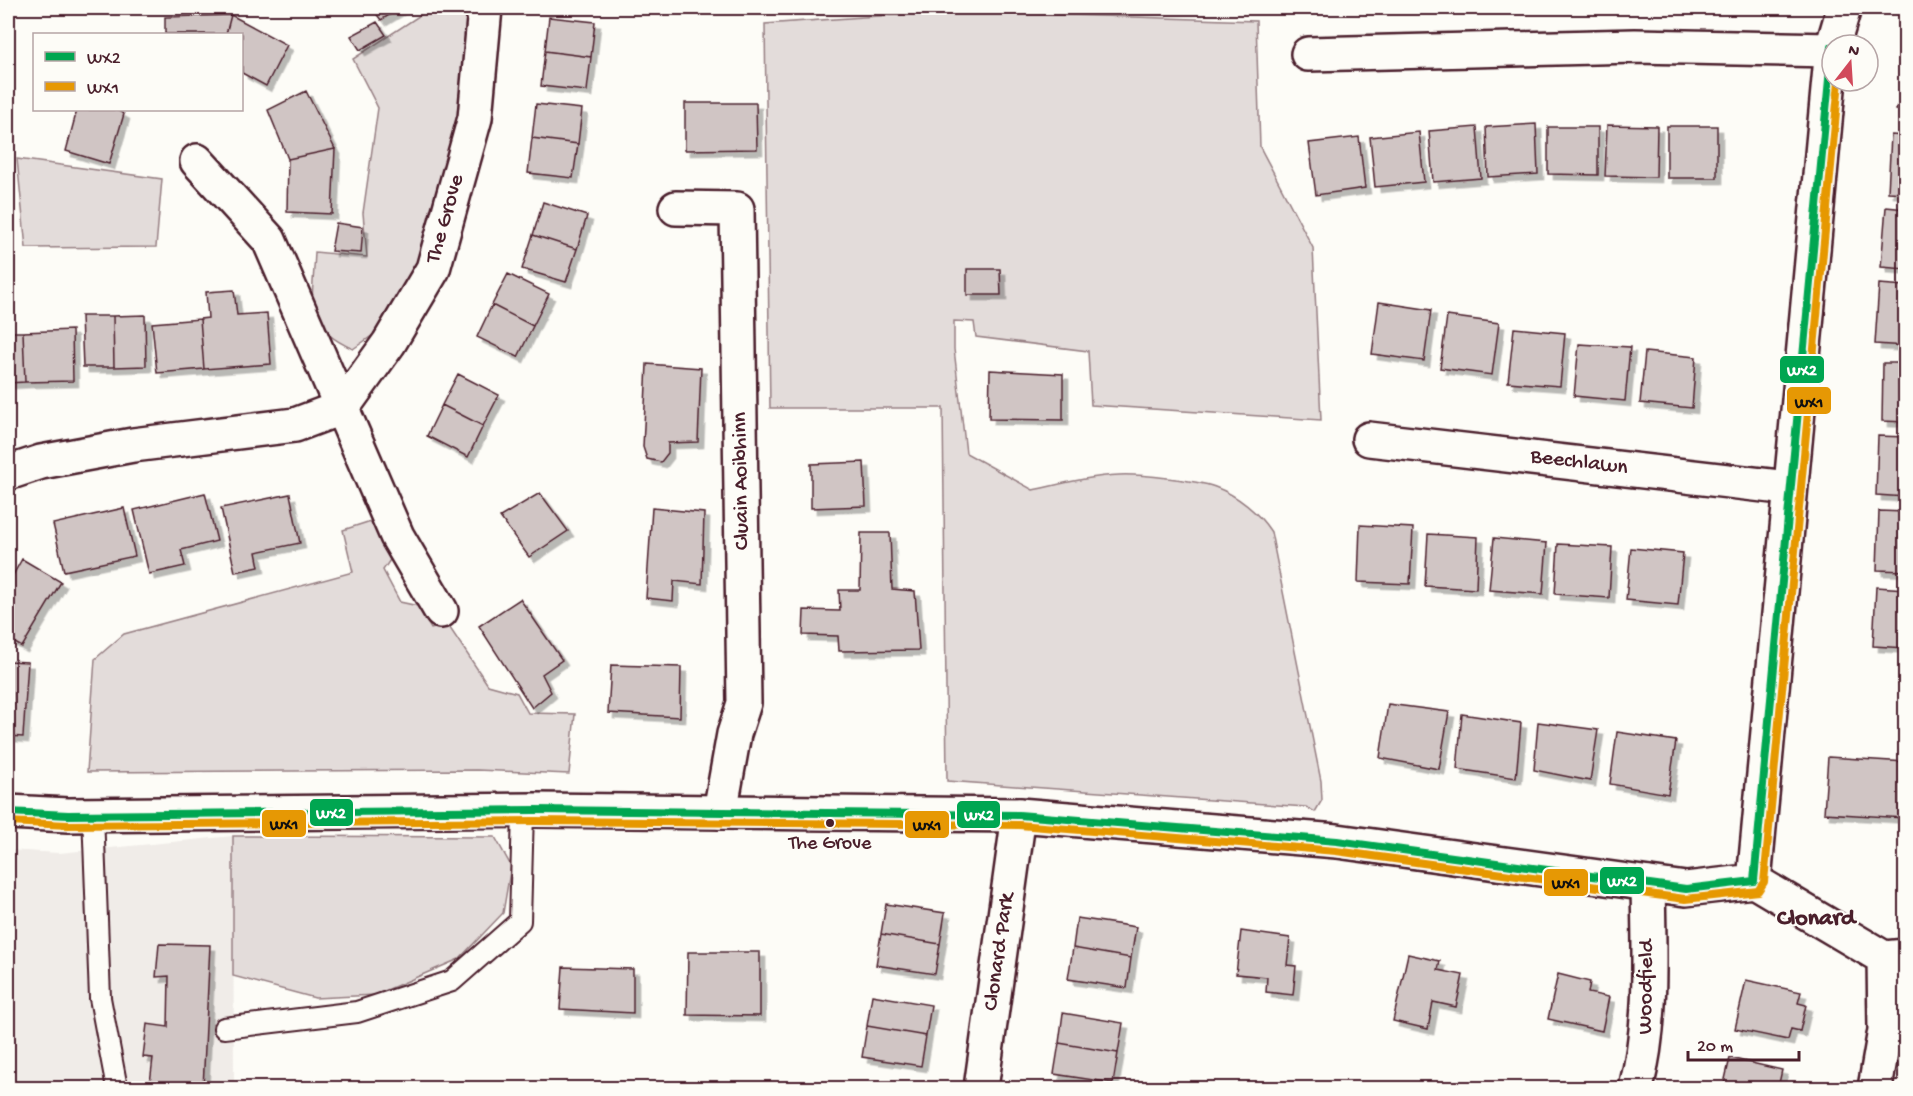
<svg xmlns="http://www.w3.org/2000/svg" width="1913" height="1096" font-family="'Gochi Hand',sans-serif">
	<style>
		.built { fill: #f0ece8 }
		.green { fill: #e3dcda; stroke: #967e82; stroke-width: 1.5 }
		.building { fill: #d0c5c4; stroke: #4a1f2b; stroke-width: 1.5; filter: url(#shadow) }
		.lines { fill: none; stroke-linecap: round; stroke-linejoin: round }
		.service-casing { stroke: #4a1f2b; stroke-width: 24 }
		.minor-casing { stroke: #4a1f2b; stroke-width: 38 }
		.tertiary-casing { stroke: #4a1f2b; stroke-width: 38 }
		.service { stroke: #fdfcf7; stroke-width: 20 }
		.minor { stroke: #fdfcf7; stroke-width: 33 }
		.tertiary { stroke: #fdfcf7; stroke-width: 33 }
		.bus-1-casing { stroke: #fdfcf7; stroke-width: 12 }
		.bus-2-casing { stroke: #fdfcf7; stroke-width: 12 }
		.bus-1 { stroke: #00a651; stroke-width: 8 }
		.bus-2 { stroke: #e69804; stroke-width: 8 }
		.bus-dot { fill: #4a1f2b; stroke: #fdfcf7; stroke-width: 2 }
		.labels { text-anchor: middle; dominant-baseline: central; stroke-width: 4.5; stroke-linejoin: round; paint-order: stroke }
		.bus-label { font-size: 20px; fill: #4a1f2b; stroke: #fdfcf7 }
		.street-label { font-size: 22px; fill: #4a1f2b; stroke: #fdfcf7 }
		.neighbourhood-label { font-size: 24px; font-weight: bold; fill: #4a1f2b; stroke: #fdfcf7 }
		.line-badge { stroke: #fdfcf7; stroke-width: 2 }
		.badge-label { font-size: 16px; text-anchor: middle; font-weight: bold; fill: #fff }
		.pale-badge-label { font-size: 16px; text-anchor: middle; font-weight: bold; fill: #111 }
	</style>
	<defs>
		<filter id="shadow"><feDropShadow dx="5.5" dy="5.5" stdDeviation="0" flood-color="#0004"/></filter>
	</defs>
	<rect width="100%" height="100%" fill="#fdfcf7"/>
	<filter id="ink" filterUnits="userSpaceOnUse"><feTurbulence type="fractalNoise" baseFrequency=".0167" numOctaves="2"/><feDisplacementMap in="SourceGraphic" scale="12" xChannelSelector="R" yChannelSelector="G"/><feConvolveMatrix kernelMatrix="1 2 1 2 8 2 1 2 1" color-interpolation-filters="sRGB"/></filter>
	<g filter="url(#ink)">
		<!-- built -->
		<path class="built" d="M233 836 234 1088H8V850L59 853Z"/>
		<!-- green -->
		<path class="green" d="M431 8H469L458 115 422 254 373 335 353 349C301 326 313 302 315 252L367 257 363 213 378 108 353 59Z
			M948 11 1256 21 1260 147 1313 248 1321 420 1091 405 1088 351 976 337 974 322 954 321V349L966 453 1033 490C1061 484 1090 476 1119 475 1139 474 1196 480 1215 487 1237 495 1259 513 1271 532L1321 781 1322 800 1315 812 1306 807 947 781 943 408H770L765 24Z
			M17 159 162 179 156 247 26 248Z
			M371 521 390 560 383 570 400 602 418 606 431 629 448 625 488 685 517 693 528 713 575 714 569 774 477 770 87 772 95 659 124 634 353 572 343 530Z
			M233 836 495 837 511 866 503 913 459 959 375 995 315 998 233 976Z"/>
		<!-- building -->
		<path class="building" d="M372 8H401L381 20Z
			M231 15 226 34H165V17Z
			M231 15 287 45 266 86 242 73V34H226Z
			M549 17 595 22 591 57 545 51Z
			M377 22 386 35 360 50 351 36Z
			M545 51 591 57 587 91 541 86Z
			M1906 77V112L1896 110Z
			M306 91 335 149 288 159 268 110Z
			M685 103H756L757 149 685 150Z
			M536 104 582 109 578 144 532 138Z
			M77 110H117L124 114 109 164 66 151Z
			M1536 124 1538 174 1488 177 1486 127Z
			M1607 125 1657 126 1656 177 1605 176Z
			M1667 126H1717V178H1667Z
			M1477 127 1481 178 1433 182 1429 131Z
			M1548 127H1598V175L1548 174Z
			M1419 132 1424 182 1375 187 1370 137Z
			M1891 135 1906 136V193L1888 192Z
			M1359 137 1365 188 1316 195 1309 143Z
			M532 138 578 144 573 178 528 173Z
			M335 149 332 214 287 212 288 159Z
			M543 202 587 216 577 249 533 235Z
			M1886 207 1906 209V269L1881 267Z
			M336 223 363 227 361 253 331 251Z
			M533 235 577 249 566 282 522 269Z
			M967 269H1000L1001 295H967Z
			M508 274 549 294 533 326 492 305Z
			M1879 284 1906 286V346L1875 344Z
			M234 290 237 315 267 313 271 364 204 369 200 319 208 318 206 292Z
			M1379 302 1431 310 1424 361 1372 354Z
			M492 305 533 326 518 357 477 337Z
			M145 315 146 366 114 367 113 316Z
			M81 316H113L114 367H83Z
			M1447 316 1499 323 1492 375 1440 368Z
			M200 319 204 369 157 373 152 323Z
			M1514 328 1565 333 1560 386 1508 382Z
			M72 330 73 381 25 382 23 332Z
			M8 332H23L25 382 8 383Z
			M1579 344 1630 347 1625 401 1574 396Z
			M1645 352 1696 357 1692 408 1640 403Z
			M1883 363H1906V422L1882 421Z
			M647 364 701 368 698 442 668 443V453L661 462 647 459 643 447Z
			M990 370 1063 374V420L989 419Z
			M458 374 499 395 483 426 442 405Z
			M442 405 483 426 468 457 427 436Z
			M1878 436 1906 437V497L1876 495Z
			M864 462 866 506 811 508V464Z
			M205 493 217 541 181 550 185 566 149 574 134 510Z
			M540 493 568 531 529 557 500 517Z
			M290 494 300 543 256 552 259 567 235 572 221 508Z
			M124 508 135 556 64 571 53 524Z
			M652 508 704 513 702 584 674 581 673 601 646 598Z
			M1879 511 1906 512V571L1877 570Z
			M1360 525 1413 528 1410 584 1358 582Z
			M861 533H890L892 589 915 591 919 650 839 651 838 636 803 635 804 610 840 611 839 590H860Z
			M1428 534 1478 537 1476 589 1425 586Z
			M1494 538 1547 543 1543 594 1489 590Z
			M1558 544 1612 547 1609 598 1555 594Z
			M1631 548 1683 553 1678 605 1626 600Z
			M22 559 61 582 22 647 8 639V584Z
			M1876 587 1906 589V648L1873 646Z
			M520 599 562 660 542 674 551 692 532 708 479 626Z
			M8 661 28 662 23 737 8 736Z
			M611 665 681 667 680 717 608 713Z
			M1388 704 1449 712 1439 769 1380 758Z
			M1462 714 1521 723 1516 778 1457 769Z
			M1538 722 1598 730 1590 781 1534 770Z
			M1617 732 1676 741 1668 794 1610 784Z
			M1828 757 1906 762 1904 818 1824 813Z
			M886 904 945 913 940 944 881 934Z
			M1077 918 1136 927 1131 958 1073 948Z
			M1241 931 1290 938 1287 965 1296 966 1293 995 1266 992 1267 977 1236 974Z
			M881 934 940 944 935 974 876 965Z
			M159 944 210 945 203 1088H156L157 1084 150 1083 153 1058 143 1057 147 1024 168 1027 169 976 156 977Z
			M1073 948 1131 958 1127 988 1068 979Z
			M688 952H760V1016L687 1015Z
			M1408 954 1440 961 1438 970 1463 975 1456 1007 1433 1002 1428 1029 1393 1021Z
			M563 967 633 969V1013L560 1009Z
			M1558 974 1590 982 1588 993 1609 997 1602 1031 1548 1019Z
			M1746 980 1801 992 1798 1003 1806 1005 1800 1031 1791 1029 1788 1040 1735 1029Z
			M872 995 931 1005 926 1036 867 1026Z
			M1063 1013 1123 1023 1118 1053 1059 1043Z
			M867 1026 926 1036 921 1066 862 1057Z
			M1059 1043 1118 1053 1113 1083 1054 1074Z
			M1730 1058 1782 1070 1778 1088H1723Z"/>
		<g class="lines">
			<defs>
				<path id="service" d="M93 814 100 998 117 1088
					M224 1028 357 1012 452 981 520 921 523 811"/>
				<path id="minor" d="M1308 54 1635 46 1831 50
					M197 161 269 240 397 536 441 611
					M676 208 737 209 744 703 734 734 720 812
					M1369 439 1789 488
					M8 473 41 462 133 445 295 425 343 407 389 343 433 269 475 118 485 8
					M981 1088 1019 815
					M1636 1088C1653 1022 1649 952 1648 884"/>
				<path id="tertiary" d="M1833 45 1844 8
					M8 812 68 815 535 810 1019 815 1337 841 1686 889 1754 881 1884 958 1906 956
					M1754 881 1832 47
					M1875 1088 1885 1030 1884 958"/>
			</defs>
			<!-- service casing -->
			<use href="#service" class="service-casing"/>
			<!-- minor casing -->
			<use href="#minor" class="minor-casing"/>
			<!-- tertiary casing -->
			<use href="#tertiary" class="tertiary-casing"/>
			<!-- service -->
			<use href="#service" class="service"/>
			<!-- minor -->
			<use href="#minor" class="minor"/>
			<!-- tertiary -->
			<use href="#tertiary" class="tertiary"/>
			<defs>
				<path id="bus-1" d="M8 812 68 815 535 810 1019 815 1337 841 1686 889 1754 881 1832 47"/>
				<path id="bus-2" d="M8 822 68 825 535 821 1019 825 1336 851 1685 899 1758 891 1764 882 1839 81"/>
			</defs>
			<!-- bus-1 casing -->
			<use href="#bus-1" class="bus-1-casing"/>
			<!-- bus-2 casing -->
			<use href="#bus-2" class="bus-2-casing"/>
			<!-- bus-1 -->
			<use href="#bus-1" class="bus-1"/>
			<!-- bus-2 -->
			<use href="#bus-2" class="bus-2"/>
		</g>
	</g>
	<!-- markers -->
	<circle class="bus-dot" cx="830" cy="823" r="5"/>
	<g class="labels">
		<!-- bus labels -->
		<g class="bus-label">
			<text x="830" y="844">The Grove</text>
		</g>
		<!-- street labels -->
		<g class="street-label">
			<text transform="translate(446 219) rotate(-74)">The Grove</text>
			<text transform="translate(1579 463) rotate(7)">Beechlawn</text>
			<text transform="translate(742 481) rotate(-91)">Cluain Aoibhinn</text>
			<text transform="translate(1000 952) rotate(-82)">Clonard Park</text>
			<text transform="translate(1647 987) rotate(-89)">Woodfield</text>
		</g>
		<!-- neighbourhood labels -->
		<g class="neighbourhood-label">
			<text x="1816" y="919">Clonard</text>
		</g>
	</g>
	<g class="line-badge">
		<rect x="1779" y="355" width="46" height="29" rx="6" fill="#00a651"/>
		<rect x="1786" y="386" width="46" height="29" rx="6" fill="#e69804"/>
		<rect x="309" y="798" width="45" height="29" rx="6" fill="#00a651"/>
		<rect x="956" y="800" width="45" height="29" rx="6" fill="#00a651"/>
		<rect x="261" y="809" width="46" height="29" rx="6" fill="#e69804"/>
		<rect x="904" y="810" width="46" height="29" rx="6" fill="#e69804"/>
		<rect x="1599" y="866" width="46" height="29" rx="6" fill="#00a651"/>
		<rect x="1543" y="868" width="46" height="29" rx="6" fill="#e69804"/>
	</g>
	<g class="badge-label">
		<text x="1802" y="375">WX2</text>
		<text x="331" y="818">WX2</text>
		<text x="979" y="820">WX2</text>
		<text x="1622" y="886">WX2</text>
	</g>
	<g class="pale-badge-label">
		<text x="1809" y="407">WX1</text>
		<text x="284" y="829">WX1</text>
		<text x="927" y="830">WX1</text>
		<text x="1566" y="888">WX1</text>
	</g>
	<!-- margin -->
	<rect width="1913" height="1096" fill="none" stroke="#fdfcf7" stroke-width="30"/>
	<rect x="15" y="15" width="1883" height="1066" fill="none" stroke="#4a1f2b" stroke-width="2" filter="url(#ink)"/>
	<!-- legend -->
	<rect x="33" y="33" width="210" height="78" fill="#fdfcf7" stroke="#b5a4a5" stroke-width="1.5"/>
	<rect x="45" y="52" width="30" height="9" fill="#00a651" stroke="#b5a4a5" stroke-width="1.5"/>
	<text x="87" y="63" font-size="18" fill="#4a1f2b">WX2</text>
	<rect x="45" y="82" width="30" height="9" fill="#e69804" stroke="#b5a4a5" stroke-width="1.5"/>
	<text x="87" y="93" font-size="18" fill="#4a1f2b">WX1</text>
	<!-- north arrow -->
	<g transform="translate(1850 63) rotate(17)"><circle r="28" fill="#fdfcf7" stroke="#b5a4a5" stroke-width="1.5"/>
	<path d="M0-4.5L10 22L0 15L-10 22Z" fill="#d1495b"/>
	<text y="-9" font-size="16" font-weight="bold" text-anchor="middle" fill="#4a1f2b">N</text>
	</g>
	<!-- scale -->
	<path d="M1688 1051v9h111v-9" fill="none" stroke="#4a1f2b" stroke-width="3"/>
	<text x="1697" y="1051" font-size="18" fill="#4a1f2b" stroke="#fdfcf7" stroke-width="4.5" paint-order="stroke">20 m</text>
</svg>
